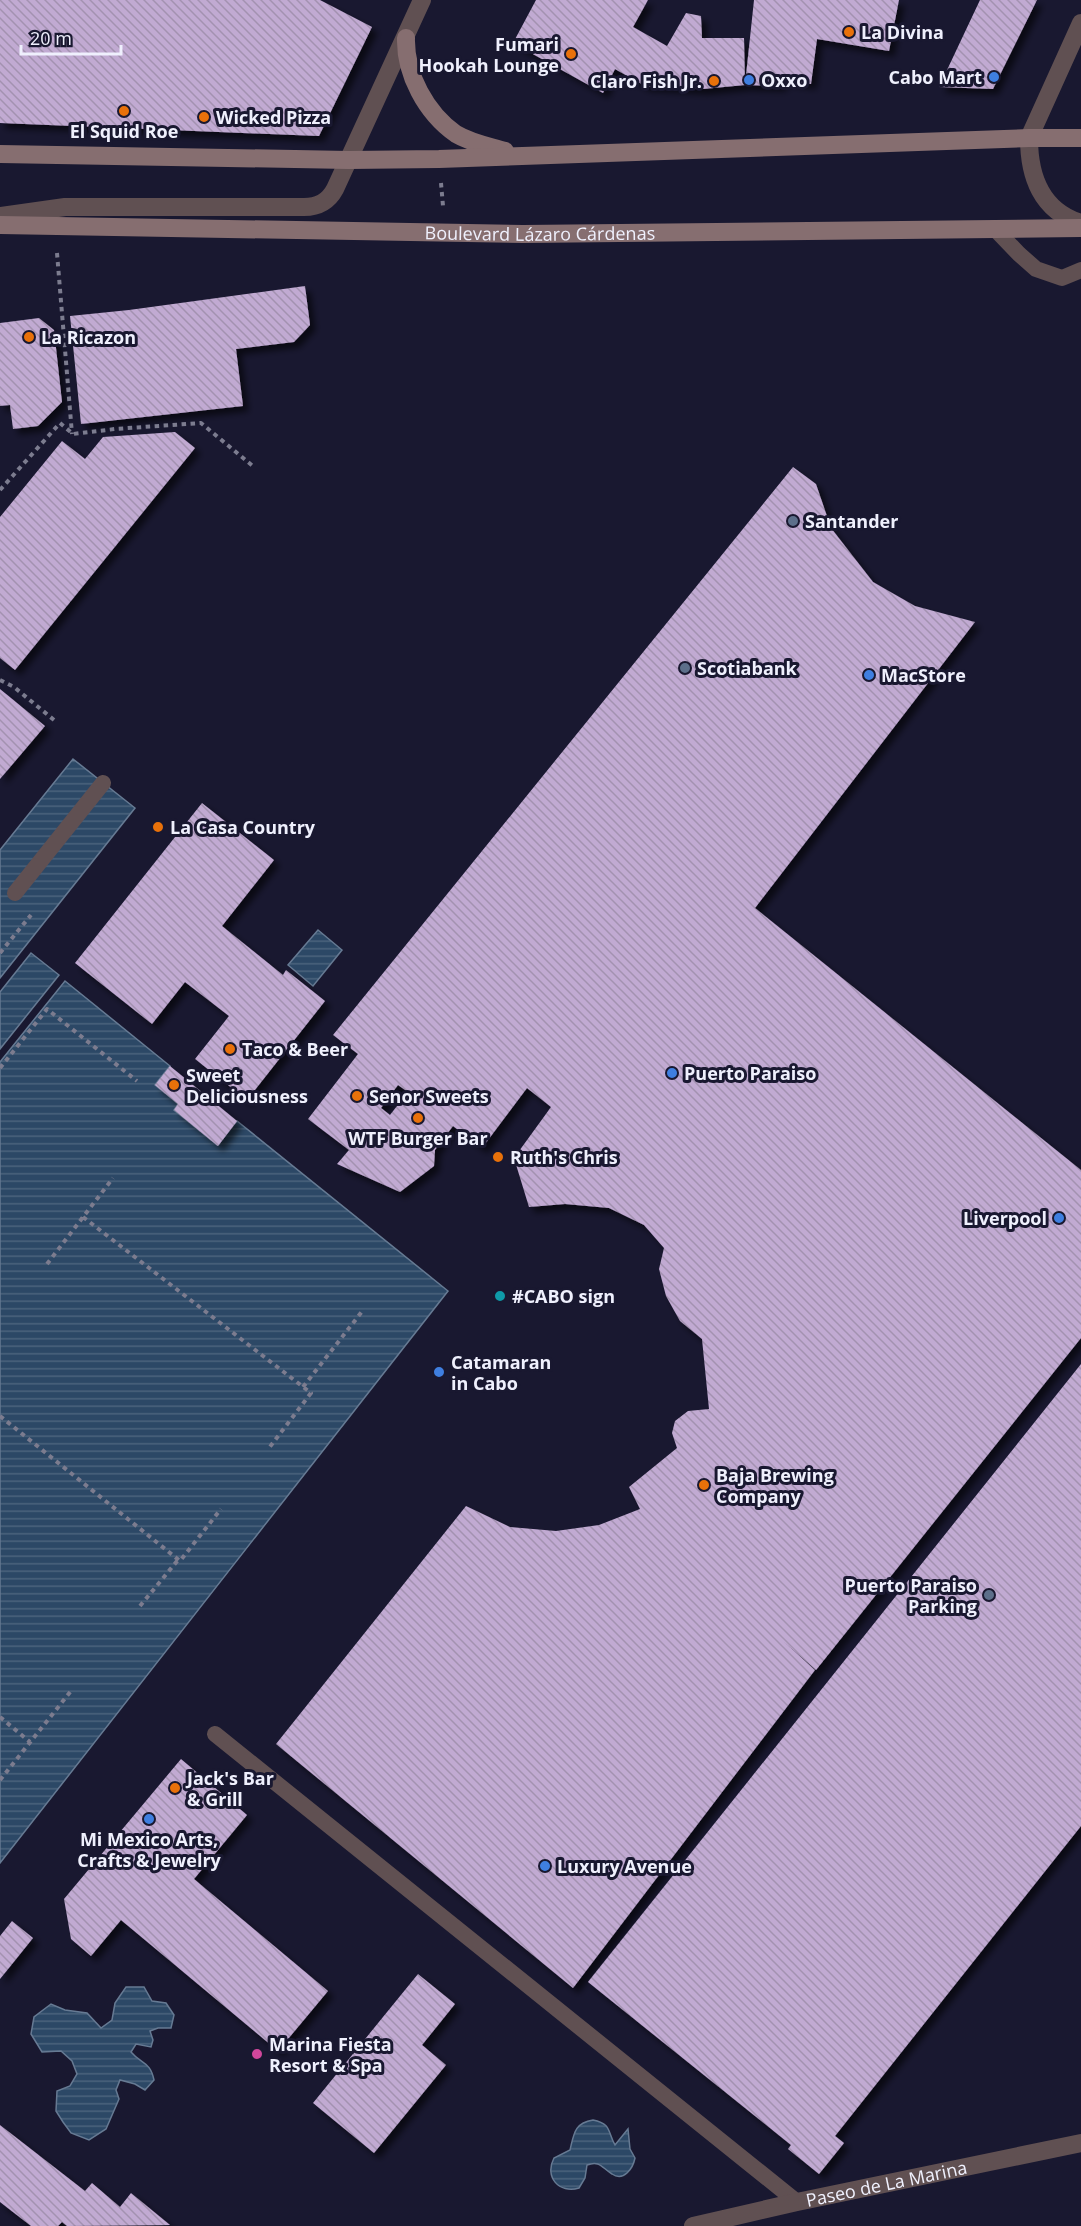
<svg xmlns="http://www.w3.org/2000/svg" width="1081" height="2226" font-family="'Open Sans',sans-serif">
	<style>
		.water { fill: url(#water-rules); stroke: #667a93; stroke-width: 1.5 }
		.building { fill: url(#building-back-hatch); fill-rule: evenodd; filter: url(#shadow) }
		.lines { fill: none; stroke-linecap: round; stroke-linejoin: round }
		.path { stroke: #7c7c8f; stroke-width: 4; stroke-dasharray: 4.5 4.5; stroke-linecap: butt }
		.service { stroke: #605052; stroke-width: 16 }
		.minor { stroke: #605052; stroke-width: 18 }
		.tertiary { stroke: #605052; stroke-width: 18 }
		.secondary { stroke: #866e70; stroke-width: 18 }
		.food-dot { fill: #e8710a; stroke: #191830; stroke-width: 2 }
		.shop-dot { fill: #3f7fe0; stroke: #191830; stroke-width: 2 }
		.service-dot { fill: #5c6f8a; stroke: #191830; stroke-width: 2 }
		.culture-dot { fill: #0f9aa8; stroke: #191830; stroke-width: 2 }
		.hotel-dot { fill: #d1479c; stroke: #191830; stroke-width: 2 }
		.labels { text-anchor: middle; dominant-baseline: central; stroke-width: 6; stroke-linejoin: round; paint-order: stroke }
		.poi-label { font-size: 18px; font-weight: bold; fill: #eff0fd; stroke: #191830; text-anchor: start }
		.street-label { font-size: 18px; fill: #eff0fd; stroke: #191830 }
	</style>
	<defs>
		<pattern id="water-rules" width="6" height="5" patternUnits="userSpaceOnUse" patternTransform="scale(1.5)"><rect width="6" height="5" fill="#2c4866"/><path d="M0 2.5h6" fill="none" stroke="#4b637d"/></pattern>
		<pattern id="building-back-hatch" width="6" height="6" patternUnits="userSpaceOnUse" patternTransform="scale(1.5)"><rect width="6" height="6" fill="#c1aad2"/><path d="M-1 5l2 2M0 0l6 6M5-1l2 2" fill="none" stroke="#a392b0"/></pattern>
		<filter id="shadow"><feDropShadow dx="5.5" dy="5.5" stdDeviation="3" flood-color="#0009"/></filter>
	</defs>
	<rect width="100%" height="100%" fill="#191830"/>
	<!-- water -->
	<path class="water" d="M73 759 135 808 0 978V850Z
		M318 930 342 950 313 986 288 965Z
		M31 953 59 975 0 1049V992Z
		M65 981 170 1066 155 1085 178 1104 174 1110 217 1145 237 1121 448 1291 0 1863V1062Z
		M126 1987H144L152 2001 166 2003 174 2015 171 2028H158L150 2031 153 2040 151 2047 136 2044 131 2052C142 2065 150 2061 154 2080L145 2090 135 2084 120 2080 116 2090 119 2099 106 2129 89 2140 71 2133 63 2122 56 2111 57 2091 70 2086 77 2074 72 2061 61 2051 42 2052 31 2034 34 2017 51 2004 65 2010 87 2013 101 2028 112 2020 115 2003Z
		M593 2120C612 2124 607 2131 615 2145L628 2129 630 2149 635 2158C633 2168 624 2182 612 2174 602 2168 600 2160 587 2165L585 2178 579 2188C559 2194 544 2177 554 2158L570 2150C574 2134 574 2123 593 2120Z"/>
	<!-- building -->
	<path class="building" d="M0 0H320L372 27 319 136 0 123Z
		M536 0H648L633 27 667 46 686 13 701 16 702 38H744L745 85 703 89 645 86 615 69 603 93 513 43Z
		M754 0H899L889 51 817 39 811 84 782 80 781 86 745 85Z
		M980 0H1037L993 89 939 87Z
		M305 286 310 325 294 342 236 349 243 406 81 424 70 316 129 310Z
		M39 318 54 330 62 402 38 426 13 429 10 405 0 406V323Z
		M175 432 195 448 15 670 0 658V517L62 441 85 459 103 437Z
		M793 467 816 484 831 528 873 582 915 606 975 622 755 908 1081 1170V1338L816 1670 783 1641 815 1670 573 1988 276 1744 466 1506 510 1527 556 1531 599 1525 640 1509 629 1487 677 1448 672 1433 675 1421 688 1411 709 1409 702 1339 680 1321 666 1296 659 1269 664 1248 644 1225 609 1208 565 1204 529 1207 514 1158 551 1107 527 1088 482 1148 453 1126 435 1150 434 1166 400 1192 337 1164 349 1150 308 1119 358 1054 333 1035ZM398 1085 408 1092 390 1115 381 1108Z
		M0 689 45 726 0 779Z
		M202 803 274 860 222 926 283 975 286 970 325 1001 247 1100 195 1059 229 1016 185 982 152 1024 75 963Z
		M170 1066 237 1121 218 1146 174 1110 178 1104 155 1085Z
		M1081 1364V1826L835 2136 844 2143 819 2174 788 2149 791 2145 588 1982Z
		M181 1759 247 1815 194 1879 328 1991 278 2051 121 1920 91 1956 71 1939 64 1899Z
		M12 1921 33 1938 0 1979V1936Z
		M418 1974 455 2004 422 2045 446 2065 374 2153 313 2103Z
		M0 2125 85 2191 92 2183 120 2207 131 2193 170 2225 67 2226 62 2222 58 2226H31L0 2202Z"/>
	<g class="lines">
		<!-- path -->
		<path class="path" d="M441 183 443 206
			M57 253 72 434
			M0 490 60 423 73 434 115 429 201 423 254 467
			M0 680 14 687 54 720
			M0 953 31 915
			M0 1068 47 1009 137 1081
			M83 1217 311 1393 269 1448
			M47 1264 113 1178
			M303 1387 364 1309
			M0 1416 180 1561 221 1509
			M140 1606 178 1560
			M0 1717 30 1742
			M0 1780 71 1691"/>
		<!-- service -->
		<path class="service" d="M994 228 1019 254 1036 269 1062 278 1081 270
			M15 893 103 783
			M215 1734 797 2202"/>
		<!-- minor -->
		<g class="minor">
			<path d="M0 216 65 207H304C318 207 328 202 335 189L422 0"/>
			<path id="s1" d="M693 2226 797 2202 1081 2143"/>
		</g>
		<!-- tertiary -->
		<path class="tertiary" d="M1081 23 1029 138C1029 176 1041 211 1081 223"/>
		<!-- secondary -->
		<g class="secondary">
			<path d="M406 38C405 74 426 113 456 134 471 143 488 146 505 151"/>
			<path d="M0 154 349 160 439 159 1029 138H1081"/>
			<path id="s2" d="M0 225 523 234 1081 228"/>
		</g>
	</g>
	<!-- markers -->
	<g class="food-dot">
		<circle cx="849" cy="32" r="6"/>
		<circle cx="571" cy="54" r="6"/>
		<circle cx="714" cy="81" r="6"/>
		<circle cx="124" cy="111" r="6"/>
		<circle cx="204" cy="117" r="6"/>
		<circle cx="29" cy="337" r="6"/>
		<circle cx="158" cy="827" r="6"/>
		<circle cx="230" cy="1049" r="6"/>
		<circle cx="174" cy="1085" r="6"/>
		<circle cx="357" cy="1096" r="6"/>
		<circle cx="418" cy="1118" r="6"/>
		<circle cx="498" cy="1157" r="6"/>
		<circle cx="704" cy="1485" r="6"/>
		<circle cx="175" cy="1788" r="6"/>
	</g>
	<g class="shop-dot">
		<circle cx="994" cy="77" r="6"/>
		<circle cx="749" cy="80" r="6"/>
		<circle cx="869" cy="675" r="6"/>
		<circle cx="672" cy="1073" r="6"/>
		<circle cx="1059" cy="1218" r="6"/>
		<circle cx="439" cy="1372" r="6"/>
		<circle cx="149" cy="1819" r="6"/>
		<circle cx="545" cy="1866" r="6"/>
	</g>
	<g class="service-dot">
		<circle cx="793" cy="521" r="6"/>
		<circle cx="685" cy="668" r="6"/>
		<circle cx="989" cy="1595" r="6"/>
	</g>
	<circle class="culture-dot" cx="500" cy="1296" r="6"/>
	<circle class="hotel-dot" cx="257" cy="2054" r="6"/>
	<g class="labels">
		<!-- poi labels -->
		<g class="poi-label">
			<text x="861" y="32">La Divina</text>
			<text x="559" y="44" text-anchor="end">Fumari<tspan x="559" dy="21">Hookah Lounge</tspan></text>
			<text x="982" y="77" text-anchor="end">Cabo Mart</text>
			<text x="761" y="80">Oxxo</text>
			<text x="702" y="81" text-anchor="end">Claro Fish Jr.</text>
			<text x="216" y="117">Wicked Pizza</text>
			<text x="124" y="131" text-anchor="middle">El Squid Roe</text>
			<text x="41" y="337">La Ricazon</text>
			<text x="805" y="521">Santander</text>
			<text x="697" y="668">Scotiabank</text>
			<text x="881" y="675">MacStore</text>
			<text x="170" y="827">La Casa Country</text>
			<text x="242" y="1049">Taco &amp; Beer</text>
			<text x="684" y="1073">Puerto Paraiso</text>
			<text x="186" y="1075">Sweet<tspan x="186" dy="21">Deliciousness</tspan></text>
			<text x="369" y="1096">Senor Sweets</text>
			<text x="418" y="1138" text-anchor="middle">WTF Burger Bar</text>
			<text x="510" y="1157">Ruth's Chris</text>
			<text x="1047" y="1218" text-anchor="end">Liverpool</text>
			<text x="512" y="1296">#CABO sign</text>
			<text x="451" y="1362">Catamaran<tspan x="451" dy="21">in Cabo</tspan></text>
			<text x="716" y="1475">Baja Brewing<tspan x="716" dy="21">Company</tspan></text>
			<text x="977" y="1585" text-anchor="end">Puerto Paraiso<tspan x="977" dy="21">Parking</tspan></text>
			<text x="187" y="1778">Jack's Bar<tspan x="187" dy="21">&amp; Grill</tspan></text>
			<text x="149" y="1839" text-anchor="middle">Mi Mexico Arts,<tspan x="149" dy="21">Crafts &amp; Jewelry</tspan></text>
			<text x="557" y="1866">Luxury Avenue</text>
			<text x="269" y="2044">Marina Fiesta<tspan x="269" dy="21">Resort &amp; Spa</tspan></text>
		</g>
		<!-- street labels -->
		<g class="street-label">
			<text stroke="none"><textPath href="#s2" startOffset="540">Boulevard Lázaro Cárdenas</textPath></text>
			<text stroke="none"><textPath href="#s1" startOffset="198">Paseo de La Marina</textPath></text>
		</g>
	</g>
	<!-- scale -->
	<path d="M21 45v9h100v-9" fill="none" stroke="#eff0fd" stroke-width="3"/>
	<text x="30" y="45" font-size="18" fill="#eff0fd" stroke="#191830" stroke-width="4.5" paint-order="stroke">20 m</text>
</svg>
